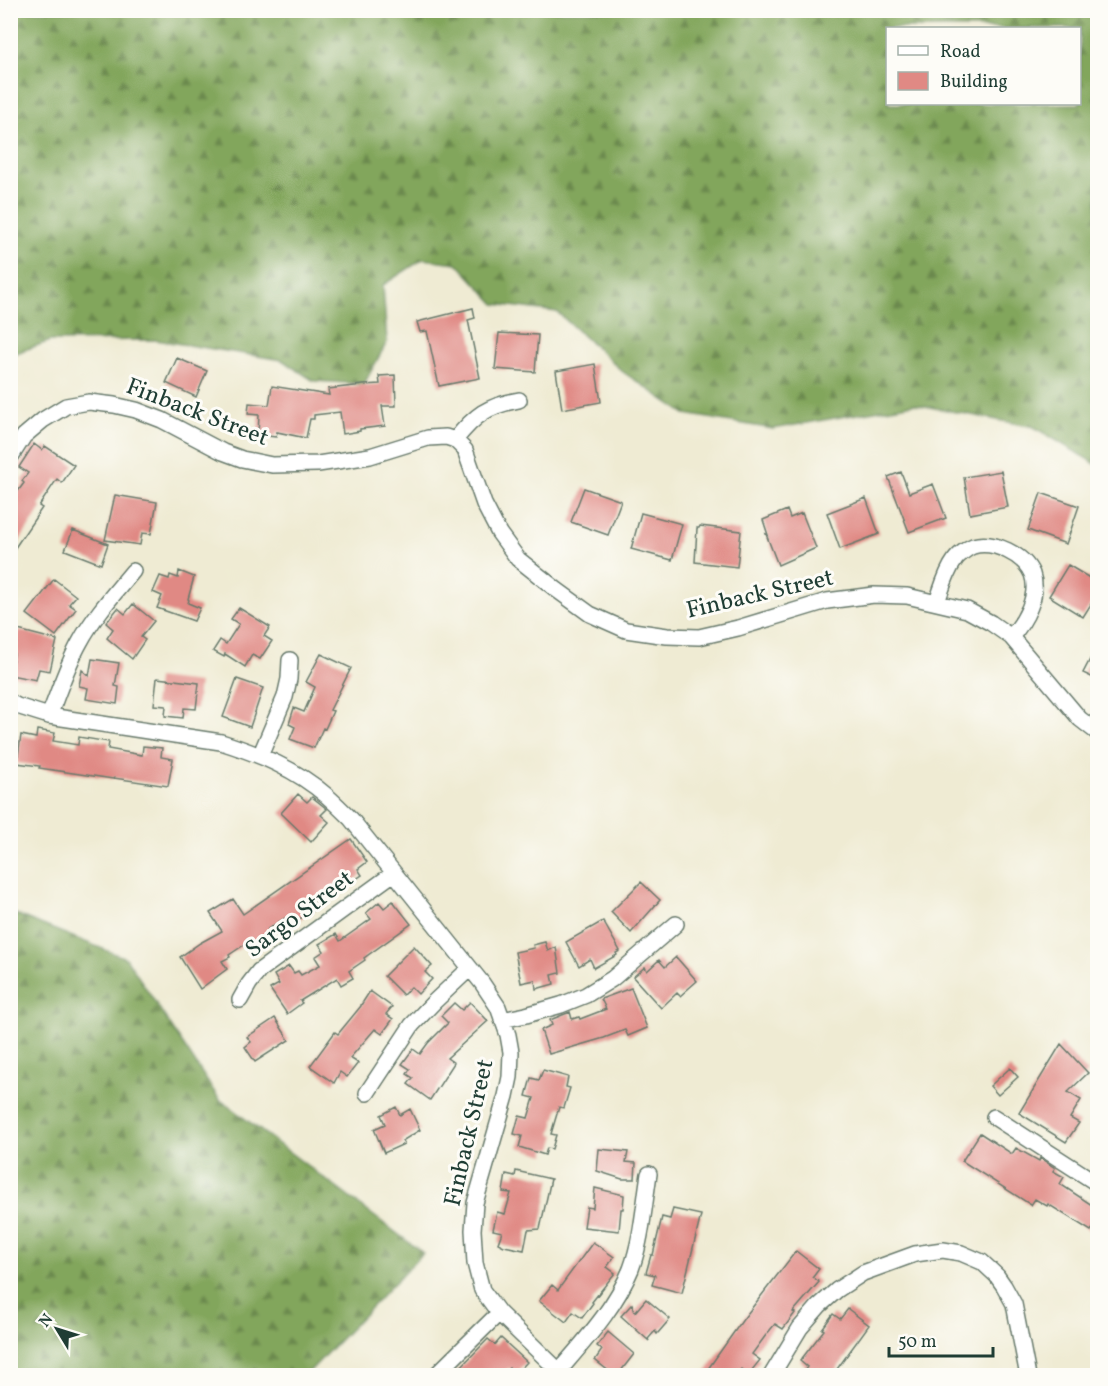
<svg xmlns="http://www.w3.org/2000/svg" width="1108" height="1386" font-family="Vollkorn,serif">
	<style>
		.forest { fill: url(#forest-firs); stroke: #507248; stroke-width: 1.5; fill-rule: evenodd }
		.building { fill: #e08984 }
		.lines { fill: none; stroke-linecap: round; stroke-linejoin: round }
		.street-casing { stroke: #687a6c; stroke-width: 18 }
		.street { stroke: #fff; stroke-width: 15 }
		.labels { text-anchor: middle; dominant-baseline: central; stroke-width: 6; stroke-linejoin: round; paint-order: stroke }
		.street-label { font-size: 24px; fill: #1f3d34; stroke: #fdfcf7 }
	</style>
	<defs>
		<pattern id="forest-firs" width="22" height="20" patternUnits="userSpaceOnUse" patternTransform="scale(1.5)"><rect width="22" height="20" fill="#82a65c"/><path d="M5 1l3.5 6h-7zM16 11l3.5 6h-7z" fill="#6a884d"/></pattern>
	</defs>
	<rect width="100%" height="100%" fill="#fdfcf7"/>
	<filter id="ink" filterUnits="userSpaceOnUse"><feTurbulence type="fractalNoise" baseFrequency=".0167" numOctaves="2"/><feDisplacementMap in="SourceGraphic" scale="12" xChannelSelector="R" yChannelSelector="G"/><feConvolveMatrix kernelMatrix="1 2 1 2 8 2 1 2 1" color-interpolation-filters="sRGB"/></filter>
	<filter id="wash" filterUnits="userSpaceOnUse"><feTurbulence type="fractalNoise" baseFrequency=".008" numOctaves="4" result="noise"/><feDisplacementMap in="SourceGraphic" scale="24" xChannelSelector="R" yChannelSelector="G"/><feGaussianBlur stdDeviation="1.35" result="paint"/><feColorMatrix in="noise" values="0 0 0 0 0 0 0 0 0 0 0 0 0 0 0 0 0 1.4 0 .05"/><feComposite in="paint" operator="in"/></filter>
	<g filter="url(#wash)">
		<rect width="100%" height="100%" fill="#efebd3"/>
		<!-- forest -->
		<path class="forest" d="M10 11H1097V465L1034 427 914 404 773 429 685 414 623 372 557 312 495 304 457 263 423 259 383 285 387 342 364 384 314 381 282 360 156 340 50 341 11 355ZM888 28H1080V104H888Z
			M10 912 126 958 219 1099 423 1253 306 1375H11Z"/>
		<g id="blocks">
			<!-- building -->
			<path class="building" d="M473 308 475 318 468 320 480 378 439 386 427 331 420 332 417 322Z
				M499 333 538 335 535 372 495 369Z
				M177 358 207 371 196 397 166 383Z
				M595 364 601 402 562 409 556 371Z
				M395 375 396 406H382L385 426 360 429V431L343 434 340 412 314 415V419H310L306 438 277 432 276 437 258 435 259 415 248 414 249 403 269 405 272 386 329 395 328 389 363 385 380 384 379 376Z
				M34 444 42 450 45 446 74 465 62 483 57 479 39 506 42 508 10 555V502L24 483 22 481 28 473 19 467Z
				M1001 471 1008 507 970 514 964 477Z
				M901 472 909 493 933 484 946 518 909 532 888 477Z
				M584 488 621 501 608 535 571 522Z
				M1041 493 1079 506 1066 544 1028 530Z
				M115 495 157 502 151 534 142 533 140 545 105 540Z
				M866 498 879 534 840 549 827 513Z
				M787 510 790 518 802 513 816 548 778 565 766 534 768 535 763 520Z
				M641 513 682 524 672 560 631 549Z
				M700 526 741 531 737 567 695 562 697 528H699Z
				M73 530 108 544 101 564 65 550Z
				M1068 565 1098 583V593L1083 617 1049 596Z
				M179 571 194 577 188 599 189 600 188 603 200 608 194 621 157 608 162 596 153 592 160 576 169 579 170 575 178 578Z
				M54 579 76 596 69 604 76 609 56 636 27 614Z
				M133 604 154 621 141 637 145 640 132 659 107 638 113 629 106 623 118 608 125 614Z
				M239 608 270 627 264 636 272 641 260 659 252 655 245 667 225 654 224 657 213 651 220 640 226 644 239 624 231 619Z
				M18 630 57 640 50 671 39 669 36 680 10 675 14 654H12Z
				M1098 644V680L1083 673Z
				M321 654 351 668 330 710 333 711 325 729 323 728 314 748 290 739 295 727 289 724 294 708 304 712 315 687 306 682Z
				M92 659 119 663 115 686 119 687 117 704 86 699 88 688 79 686 82 670 89 676Z
				M157 678 199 683 196 709 184 708 183 718 165 716 166 706 154 705Z
				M237 679 263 688 250 727 223 717Z
				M37 730 55 733 53 741 78 745 79 737 109 742 108 749 142 755 143 746 162 748 161 757 173 759 168 786 114 778 113 779 100 777 39 768 40 766 17 763 21 735 36 738Z
				M298 794 307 802 312 797 327 809 321 815 329 822 311 842 281 813Z
				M351 839 367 862 358 869 362 875 347 885 343 879 312 900 317 908 290 925 285 918 268 929 270 932 268 933 272 939 256 949 252 943 249 946 247 943 229 955 230 957 222 961 227 969 200 989 180 957 200 943 222 931 210 913 233 899 243 914Z
				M641 882 660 900 631 933 611 912Z
				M393 901 411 924 364 958 365 960 349 971 353 978 341 985 337 978 300 1001 302 1003 287 1014 270 989 279 984 274 975 289 966 294 973 298 971 301 975 320 965 315 957 324 951 319 944 336 934 340 941 371 919 366 913 379 902 384 908Z
				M603 921 620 951 616 953 617 955 594 968 590 959 579 966 566 942Z
				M545 942 548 951 556 947 560 973 552 975 554 984 536 989 535 980 521 983 515 952 534 948 533 945Z
				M414 946 432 966 425 972 432 979 418 994 411 987 403 995 384 976Z
				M676 957 697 981 680 996 677 993 661 1008 633 977 645 967 647 971 659 960 665 967Z
				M631 988 647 1028 628 1036 625 1030 604 1038 549 1054 541 1030 552 1025 550 1020 570 1012 572 1019 579 1017 580 1019 606 1009 601 999Z
				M370 991 392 1007 386 1014 393 1019 382 1034 375 1029 350 1058 358 1063 347 1077 340 1072 334 1083 310 1066 335 1032 338 1034 361 1006V1005Z
				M470 1002 488 1021 447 1058 454 1063 430 1100 408 1084 413 1078 407 1074 410 1069 402 1064 413 1049 420 1054 428 1043 448 1023 441 1016 454 1003 462 1010Z
				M275 1018 289 1040 255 1062 245 1047 251 1042 247 1037Z
				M1061 1044 1088 1073 1068 1092 1081 1100 1070 1118 1079 1123 1066 1142 1019 1113Z
				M1010 1068 1018 1077 998 1095 990 1086Z
				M543 1070 568 1077 566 1087 570 1088 564 1108 559 1107 551 1134 556 1135 552 1149 547 1148 545 1155 519 1147 522 1136 514 1134 519 1116 528 1118 534 1098 526 1096 531 1078 539 1080Z
				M396 1107 400 1115 410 1109 420 1130 402 1141 404 1144 384 1153 374 1129 385 1124 381 1115Z
				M980 1133 1012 1154 1016 1148 1039 1161 1040 1158 1055 1168 1053 1171 1064 1177 1060 1184 1098 1209V1222L1091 1231 1048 1204 1047 1206 1035 1199 1031 1205 962 1161Z
				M599 1149 628 1152 626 1162 636 1163 635 1179H622L597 1171Z
				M516 1171 551 1179 540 1229 528 1230 524 1250 504 1246 498 1243 502 1232 493 1230 497 1212 505 1214 511 1193 503 1192 506 1174 515 1176Z
				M595 1188 624 1195 623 1209H621L619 1231 584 1227 587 1207 593 1208Z
				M673 1209 701 1215 682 1293 652 1285 655 1275 646 1273 651 1255H653L662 1217 670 1219Z
				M593 1242 614 1257 607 1267 615 1273 592 1302 593 1303 582 1318 573 1312 566 1322 539 1301 552 1285 558 1290Z
				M796 1251 819 1269 813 1277 819 1282 793 1312 795 1313 783 1329 775 1324 766 1335 752 1354 760 1360 748 1375 741 1369 736 1376H703L744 1318Z
				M646 1299 670 1319 657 1334 655 1331 648 1339 649 1341 621 1316 632 1304 635 1312Z
				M848 1309 869 1325 832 1376H801L807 1367 800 1361 824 1330 822 1329 833 1314 840 1319Z
				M608 1332 634 1354 617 1376H615L595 1360 602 1350 597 1346Z
				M501 1338 527 1362 516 1374 509 1368 501 1376H452L488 1339 495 1345Z"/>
		</g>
	</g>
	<g filter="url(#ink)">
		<use href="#blocks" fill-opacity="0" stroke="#687a6c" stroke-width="1.5"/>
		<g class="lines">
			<defs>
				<path id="street" d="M455 440C475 415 487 406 519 400
					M10 458 24 436 43 420 66 406 89 402 114 405 136 410 162 420 223 452 242 459 272 465 318 464 370 456 428 438 446 437 455 440 465 450 484 504 499 533 518 559 557 590 590 614 626 630 667 636 699 637 738 628 827 601 874 595 907 596 967 610 991 623 1011 637 1080 719 1098 733
					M937 602C942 588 946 572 955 560 958 555 968 548 973 546 994 540 1024 555 1032 574 1040 596 1024 622 1011 637
					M10 702 17 706 49 716 221 742C259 754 296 769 327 796 335 803 343 811 351 819L482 983 498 1007 508 1035 511 1052 510 1077 506 1096 475 1203 473 1230 475 1263 482 1290 499 1313 564 1376
					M49 716C59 691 67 665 80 642 94 616 114 594 133 571
					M260 756 285 697 289 679 290 660
					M240 1000 249 984 259 971 394 873
					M502 1020 526 1015 561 1005 586 995 612 979 676 924
					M367 1093 412 1025 434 1002 470 968
					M994 1117 1098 1184
					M559 1371C586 1339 615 1308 631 1269 642 1239 644 1205 649 1174
					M435 1376 499 1313
					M771 1376 800 1328 819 1306 837 1290 863 1273 915 1254 943 1250 961 1253 982 1262 997 1276 1004 1286 1014 1304 1028 1376"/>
			</defs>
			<!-- street casing -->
			<use href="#street" class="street-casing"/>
			<!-- street -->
			<use href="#street" class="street"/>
		</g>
	</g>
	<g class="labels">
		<!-- street labels -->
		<g class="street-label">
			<text transform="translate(197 413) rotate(21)">Finback Street</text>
			<text transform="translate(760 595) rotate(-13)">Finback Street</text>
			<text transform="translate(300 915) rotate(-37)">Sargo Street</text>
			<text transform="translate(470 1133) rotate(-77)">Finback Street</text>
		</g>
	</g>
	<!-- margin -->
	<rect width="1108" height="1386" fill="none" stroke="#fdfcf7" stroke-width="36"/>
	<!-- legend -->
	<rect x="886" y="27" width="195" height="78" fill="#fdfcf7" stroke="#a4b0a9" stroke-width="1.5"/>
	<rect x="898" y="46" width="30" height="9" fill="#ffffff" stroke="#a4b0a9" stroke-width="1.5"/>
	<text x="940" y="57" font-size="18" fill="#1f3d34">Road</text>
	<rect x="898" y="72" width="30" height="18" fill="#e08984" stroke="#a4b0a9" stroke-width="1.5"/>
	<text x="940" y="87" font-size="18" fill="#1f3d34">Building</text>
	<!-- north arrow -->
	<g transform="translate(57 1329) rotate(308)" stroke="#fdfcf7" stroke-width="4.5" paint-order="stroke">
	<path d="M0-4.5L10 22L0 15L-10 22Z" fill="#1f3d34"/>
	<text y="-9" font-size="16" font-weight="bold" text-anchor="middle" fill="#1f3d34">N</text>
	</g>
	<!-- scale -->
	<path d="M889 1347v9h104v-9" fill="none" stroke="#1f3d34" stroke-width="3"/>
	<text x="898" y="1347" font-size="18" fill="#1f3d34" stroke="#fdfcf7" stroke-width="4.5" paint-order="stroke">50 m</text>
</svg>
